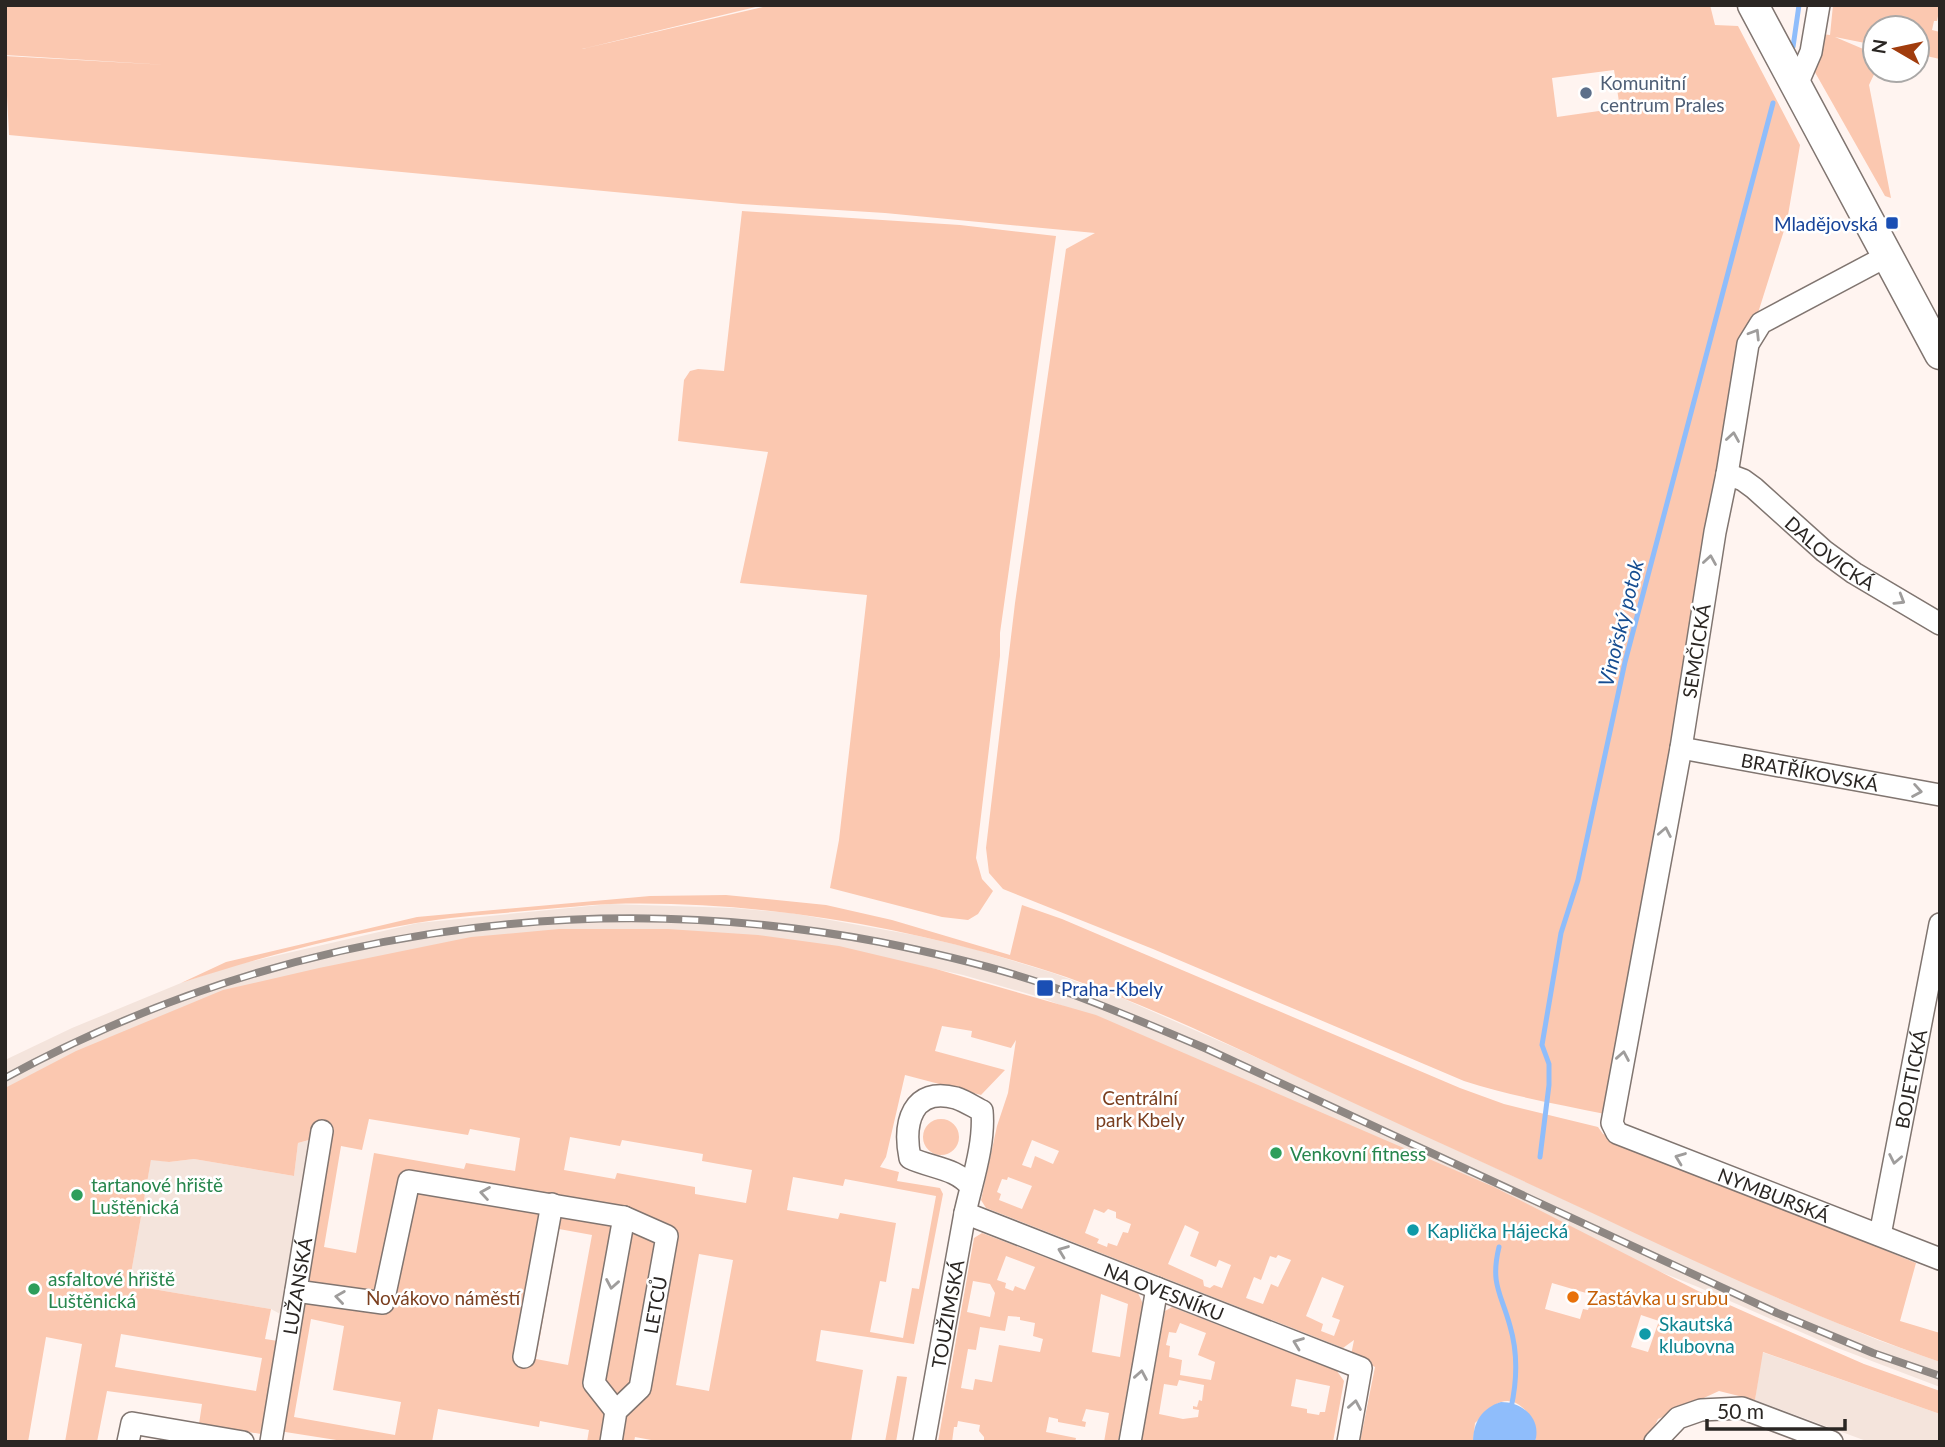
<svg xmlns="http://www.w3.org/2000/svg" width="1945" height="1447" font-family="Lato,sans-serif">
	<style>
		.built { fill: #f4e4dc }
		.green { fill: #fbc8b0; fill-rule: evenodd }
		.water { fill: #8fbdfb }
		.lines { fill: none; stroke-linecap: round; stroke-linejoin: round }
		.stream { stroke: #8fbdfb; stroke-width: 5 }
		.street-casing { stroke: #807570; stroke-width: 24 }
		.secondary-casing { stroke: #807570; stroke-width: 33 }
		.street { stroke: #fff; stroke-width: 21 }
		.secondary { stroke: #fff; stroke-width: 30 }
		.rail-casing { stroke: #8e8783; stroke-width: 8 }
		.rail { stroke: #fff; stroke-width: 5; stroke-dasharray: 16; stroke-linecap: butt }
		.oneway { stroke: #9f9d9c }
		.service-dot { fill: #5c6f8a; stroke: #fff; stroke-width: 2.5 }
		.transit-dot { fill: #1a4fb4; stroke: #fff; stroke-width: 2.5 }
		.leisure-dot { fill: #2e9e5b; stroke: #fff; stroke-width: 2.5 }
		.culture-dot { fill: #0f9aa8; stroke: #fff; stroke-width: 2.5 }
		.food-dot { fill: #e8710a; stroke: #fff; stroke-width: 2.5 }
		.labels { text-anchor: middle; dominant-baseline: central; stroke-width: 5; stroke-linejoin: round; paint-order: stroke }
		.service-label { font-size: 19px; fill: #4e5e75; stroke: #fff; text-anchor: start }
		.transit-label { font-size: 19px; fill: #164399; stroke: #fff; text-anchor: end }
		.street-label { font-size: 19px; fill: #2a2623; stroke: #fff }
		.park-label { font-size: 19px; fill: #7b3f1f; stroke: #fff }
		.leisure-label { font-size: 19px; fill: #27864d; stroke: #fff; text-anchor: start }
		.culture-label { font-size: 19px; fill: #0d838f; stroke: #fff; text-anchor: start }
		.food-label { font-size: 19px; fill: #c56008; stroke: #fff; text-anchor: start }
		.water-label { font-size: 21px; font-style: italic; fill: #164d91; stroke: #fff }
	</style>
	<rect width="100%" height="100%" fill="#fff4f0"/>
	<!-- built -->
	<path class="built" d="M610 904 734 908 791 913 914 935 971 948 1053 973 1124 999 1240 1050 1782 1300 1878 1340 1940 1362V1387L1835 1347 1698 1287 1591 1244 1114 1025 1039 997 963 975 848 950 5 1094V1060L72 1028 181 983 235 965 418 923Z
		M317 1138 282 1315 271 1309 129 1285 151 1159 169 1162 194 1159 294 1176 298 1143Z
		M1762 1352 1940 1414V1442H1869L1755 1400Z"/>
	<!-- green -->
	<path class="green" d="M5 5H764L582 49 772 5H1710L1715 25 1738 26 1800 145 1787 221 1758 313 1676 733 1605 1114C1558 1104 1510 1096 1464 1081L1153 949 1003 889 989 873 986 848 1015 603 1066 249 1095 233 885 213 742 204 9 135 5 56 167 65 5 55ZM1614 70 1620 108 1557 117 1552 78Z
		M1833 5 1940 6 1937 21H1934L1932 30 1940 32V59L1917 54V28H1875V45L1835 37 1875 54 1876 70 1869 85 1891 198 1885 196 1812 67 1822 34 1830 35Z
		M742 211 960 225 1056 236 1000 633V656L976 858 982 879 993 891 978 914 968 920 942 917 830 888 839 840 867 595 740 583 768 452 678 441 684 380 690 371 698 369 724 371Z
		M726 895 826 905 892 920 1010 955 1022 905 1062 919 1460 1088 1504 1104 1598 1127 1603 1134 1916 1263 1900 1321 1940 1333V1362C1825 1322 1715 1271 1605 1219 1509 1174 1413 1131 1317 1086 1230 1045 1143 1002 1051 972 910 927 760 900 611 904 586 905 561 908 536 910 496 914 455 916 416 923 336 937 257 958 181 983L226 962 417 917 650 896Z
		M559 929H668L758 935 839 946 936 969 1096 1015 1494 1187 1698 1291 1761 1319 1864 1364 1940 1391V1414L1763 1352 1755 1400 1719 1391 1658 1419 1647 1442H1535C1540 1424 1521 1395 1501 1402 1492 1405 1482 1417 1475 1423L1473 1442H1360L1375 1367 1351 1355 1354 1340 1343 1348 986 1208 981 1200 997 1126 1008 1093 1016 1040 1011 1048 971 1037 972 1031 942 1026 935 1051 1005 1070 981 1095 905 1075 886 1157 880 1167 899 1172 897 1181 940 1188 943 1194 914 1344 821 1330 816 1361 863 1370 851 1442H662L635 1437 634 1442H587L589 1430 540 1421 539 1427 438 1409 432 1442H349L279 1431 316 1138 298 1143 294 1176 194 1159 169 1162 151 1160 129 1285 271 1309 265 1339 278 1341 261 1434 199 1424 202 1404 107 1391 97 1442H65L82 1344 46 1337 28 1442H5V1088L76 1051 223 990 319 968 471 937ZM369 1119 468 1135 470 1129 520 1138 515 1171 466 1163 464 1169 374 1153 356 1253 324 1247 341 1146 362 1150ZM570 1137 620 1146 622 1140 703 1154 702 1161 752 1170 746 1203 695 1194V1187L617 1173 615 1179 564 1170ZM1032 1140 1059 1151 1053 1164 1035 1156 1031 1168 1022 1165ZM793 1177 843 1186 845 1179 936 1196 919 1289 912 1288 903 1338 870 1332 880 1281 886 1282 896 1223 840 1213 838 1219 787 1210ZM1008 1177 1032 1186 1022 1209 999 1200 1001 1194 997 1192 1002 1179 1007 1180ZM1094 1209 1104 1213 1108 1209 1116 1212V1218L1131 1224 1128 1233 1123 1232 1117 1246 1108 1243 1107 1247 1097 1243 1099 1239 1085 1233ZM1185 1225 1199 1232 1190 1256 1216 1267 1219 1260 1231 1265 1222 1288 1214 1285 1210 1288 1204 1286 1203 1280 1168 1264ZM559 1229 592 1235 568 1365 536 1359ZM699 1254 733 1260 709 1391 676 1385ZM1278 1255 1291 1260 1278 1287 1271 1284 1263 1304 1246 1298 1254 1277 1261 1280 1270 1256 1276 1258ZM1322 1277 1344 1286 1332 1317 1340 1320 1334 1336 1321 1331 1323 1324 1306 1316ZM1552 1283 1593 1295 1588 1310 1583 1309 1580 1319 1545 1309ZM1641 1315 1659 1321 1648 1352 1631 1347ZM311 1319 344 1326 333 1390 401 1402 395 1435 294 1417ZM121 1334 262 1358 256 1391 115 1367Z
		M923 1137a18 18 0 1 1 36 0a18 18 0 1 1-36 0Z
		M982 1233 1138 1293 1143 1304 1118 1442H1104L1109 1413 1086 1409 1082 1421 1086 1422 1085 1427 1058 1422V1419L1049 1417 1046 1432 1076 1438 1075 1442H984V1437L979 1431 980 1425 958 1421 957 1427H954L952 1442H938L974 1238ZM1006 1256 1035 1267 1025 1290 1015 1286 1013 1291 1005 1288 1006 1283 997 1280ZM973 1281 990 1284 995 1293 990 1317 967 1312ZM1101 1294 1128 1304 1120 1357 1092 1352ZM1008 1316 1020 1317V1320L1035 1323 1033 1336 1043 1339 1040 1352 999 1345 992 1382 975 1379 973 1390 961 1388 968 1349 976 1350 980 1327 1005 1331Z
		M1172 1307 1337 1371 1344 1381 1333 1442H1141L1165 1311ZM1180 1323 1206 1333 1198 1355 1215 1362 1211 1380 1180 1375 1182 1360 1169 1357 1170 1346 1166 1345 1169 1332 1176 1333ZM1296 1379 1330 1386 1325 1412H1320L1319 1415 1307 1413V1409L1291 1406ZM1179 1380 1204 1385 1202 1401 1199 1400 1197 1407 1193 1406V1409L1199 1410 1198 1417 1183 1419 1159 1414 1164 1384 1177 1386Z
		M897 1376 907 1377 896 1442H885Z"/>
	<!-- water -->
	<path class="water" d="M1501 1402C1523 1402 1542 1419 1535 1442H1473C1473 1422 1482 1408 1501 1402Z"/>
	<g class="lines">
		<!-- stream -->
		<path class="stream" d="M1793 47 1799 5
			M1540 1157 1549 1085V1064L1542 1045 1561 933 1578 880 1625 662 1773 103
			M1499 1247C1490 1284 1501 1293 1510 1326 1518 1353 1517 1381 1511 1408"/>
		<defs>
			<g id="street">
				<path d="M1796 87 1811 52 1819 5"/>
				<path id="s1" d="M1887 256 1761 323 1748 344 1727 474 1715 532 1681 748 1612 1123 1617 1133 1940 1259"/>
				<path id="s2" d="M1727 474 1743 480 1754 488 1824 551 1854 573 1940 624"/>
				<path id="s3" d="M1681 748 1940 795"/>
				<path id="s4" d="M965 1213 1361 1368 1348 1442"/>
				<path id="s5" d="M1880 1235 1940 924"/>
				<path d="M296 1291 383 1303 409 1181 624 1217 667 1236 640 1388 616 1411 611 1442"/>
				<path d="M524 1357 552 1204"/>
				<path d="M616 1411 594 1383 624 1217"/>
				<path d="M128 1442 132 1423 243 1442"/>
				<path id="s6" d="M271 1442 322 1131"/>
				<path id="s7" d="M924 1442 965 1213C972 1181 985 1144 982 1111 974 1107 965 1101 956 1098 912 1086 903 1123 910 1158 931 1168 957 1168 971 1187"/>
				<path d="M1130 1442 1157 1288"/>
				<path d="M1655 1442 1678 1418 1701 1410 1742 1408 1832 1442"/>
			</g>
			<path id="secondary" d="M1753 5 1940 354"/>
		</defs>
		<!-- street casing -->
		<use href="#street" class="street-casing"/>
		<!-- secondary casing -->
		<use href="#secondary" class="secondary-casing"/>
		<!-- street -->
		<use href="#street" class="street"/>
		<!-- secondary -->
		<use href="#secondary" class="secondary"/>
		<defs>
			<path id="rail" d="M5 1078C273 932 580 885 880 942 935 953 991 966 1044 984 1099 1003 1153 1026 1207 1049L1777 1313 1873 1353 1940 1376"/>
		</defs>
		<!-- rail casing -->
		<use href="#rail" class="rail-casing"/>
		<!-- rail -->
		<use href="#rail" class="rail"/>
	</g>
	<!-- one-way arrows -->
	<defs><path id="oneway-chevron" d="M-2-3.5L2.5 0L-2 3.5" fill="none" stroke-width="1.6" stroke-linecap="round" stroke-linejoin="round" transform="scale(1.75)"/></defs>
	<g class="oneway">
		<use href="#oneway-chevron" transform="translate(1755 334) rotate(-58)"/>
		<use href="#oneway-chevron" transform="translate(1733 437) rotate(-81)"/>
		<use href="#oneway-chevron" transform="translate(1710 560) rotate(-81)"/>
		<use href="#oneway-chevron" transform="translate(1900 600) rotate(31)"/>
		<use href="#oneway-chevron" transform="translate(1917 791) rotate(10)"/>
		<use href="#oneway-chevron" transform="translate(1665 832) rotate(-79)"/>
		<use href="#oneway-chevron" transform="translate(1623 1056) rotate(-80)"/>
		<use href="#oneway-chevron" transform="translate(1680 1158) rotate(-159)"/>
		<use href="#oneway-chevron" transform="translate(1895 1159) rotate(101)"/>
		<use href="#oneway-chevron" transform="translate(485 1193) rotate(-171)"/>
		<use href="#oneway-chevron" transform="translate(1063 1251) rotate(-159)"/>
		<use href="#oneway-chevron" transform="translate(612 1284) rotate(100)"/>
		<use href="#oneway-chevron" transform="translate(340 1297) rotate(-172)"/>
		<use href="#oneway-chevron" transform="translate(1298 1343) rotate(-159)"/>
		<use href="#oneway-chevron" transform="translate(1141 1375) rotate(-80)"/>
		<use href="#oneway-chevron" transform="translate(1355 1405) rotate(-80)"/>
	</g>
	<!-- markers -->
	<circle class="service-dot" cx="1586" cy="93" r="7"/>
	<g class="transit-dot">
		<rect x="1885" y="216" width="14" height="14" rx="3.5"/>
		<rect x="1036" y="979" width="18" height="18" rx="3.5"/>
	</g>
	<g class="leisure-dot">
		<circle cx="1276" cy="1153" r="7"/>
		<circle cx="77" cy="1195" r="7"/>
		<circle cx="34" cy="1289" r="7"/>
	</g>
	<g class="culture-dot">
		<circle cx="1413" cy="1230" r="7"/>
		<circle cx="1645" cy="1334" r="7"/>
	</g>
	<circle class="food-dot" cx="1573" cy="1297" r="7"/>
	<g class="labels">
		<!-- service labels -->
		<g class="service-label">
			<text x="1600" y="82">Komunitní<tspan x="1600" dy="22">centrum Prales</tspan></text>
		</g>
		<!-- transit labels -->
		<g class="transit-label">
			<text x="1878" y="223">Mladějovská</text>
			<text x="1061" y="988" text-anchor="start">Praha-Kbely</text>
		</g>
		<!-- street labels -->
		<g class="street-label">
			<text stroke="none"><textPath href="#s2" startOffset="131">DALOVICKÁ</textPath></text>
			<text transform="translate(1696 651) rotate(-81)">SEMČICKÁ</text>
			<text stroke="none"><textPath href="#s3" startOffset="131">BRATŘÍKOVSKÁ</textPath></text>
			<text stroke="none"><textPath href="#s5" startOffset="159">BOJETICKÁ</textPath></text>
			<text stroke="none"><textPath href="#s1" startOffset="1138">NYMBURSKÁ</textPath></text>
			<text stroke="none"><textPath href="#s6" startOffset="158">LUŽANSKÁ</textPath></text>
			<text stroke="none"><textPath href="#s4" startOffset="214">NA OVESNÍKU</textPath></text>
			<text transform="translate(655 1305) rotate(-80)">LETCŮ</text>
			<text stroke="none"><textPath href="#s7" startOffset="130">TOUŽIMSKÁ</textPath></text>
		</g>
		<!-- park labels -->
		<g class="park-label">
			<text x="1140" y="1097">Centrální<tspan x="1140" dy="22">park Kbely</tspan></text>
			<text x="443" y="1297">Novákovo náměstí</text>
		</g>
		<!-- leisure labels -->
		<g class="leisure-label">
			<text x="1290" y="1153">Venkovní fitness</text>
			<text x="91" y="1184">tartanové hřiště<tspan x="91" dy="22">Luštěnická</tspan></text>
			<text x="48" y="1278">asfaltové hřiště<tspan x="48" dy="22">Luštěnická</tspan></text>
		</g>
		<!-- culture labels -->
		<g class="culture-label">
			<text x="1427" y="1230">Kaplička Hájecká</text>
			<text x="1659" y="1323">Skautská<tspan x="1659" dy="22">klubovna</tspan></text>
		</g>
		<!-- food labels -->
		<g class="food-label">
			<text x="1587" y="1297">Zastávka u srubu</text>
		</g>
		<!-- water labels -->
		<g class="water-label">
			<text transform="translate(1620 623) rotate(-76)">Vinořský potok</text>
		</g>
	</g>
	<!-- border -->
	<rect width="1945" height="1447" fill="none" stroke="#2a2623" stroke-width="14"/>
	<!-- north arrow -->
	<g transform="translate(1896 49) rotate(279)"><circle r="33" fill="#ffffff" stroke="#aaa8a7" stroke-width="2"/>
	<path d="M0-5L12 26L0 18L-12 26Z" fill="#a13c0d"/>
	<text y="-10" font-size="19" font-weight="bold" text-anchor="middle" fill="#2a2623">N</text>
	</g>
	<!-- scale -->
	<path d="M1707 1419v10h138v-10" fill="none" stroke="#2a2623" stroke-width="3.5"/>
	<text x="1717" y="1419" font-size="21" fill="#2a2623" stroke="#ffffff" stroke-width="5" paint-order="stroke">50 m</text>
</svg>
